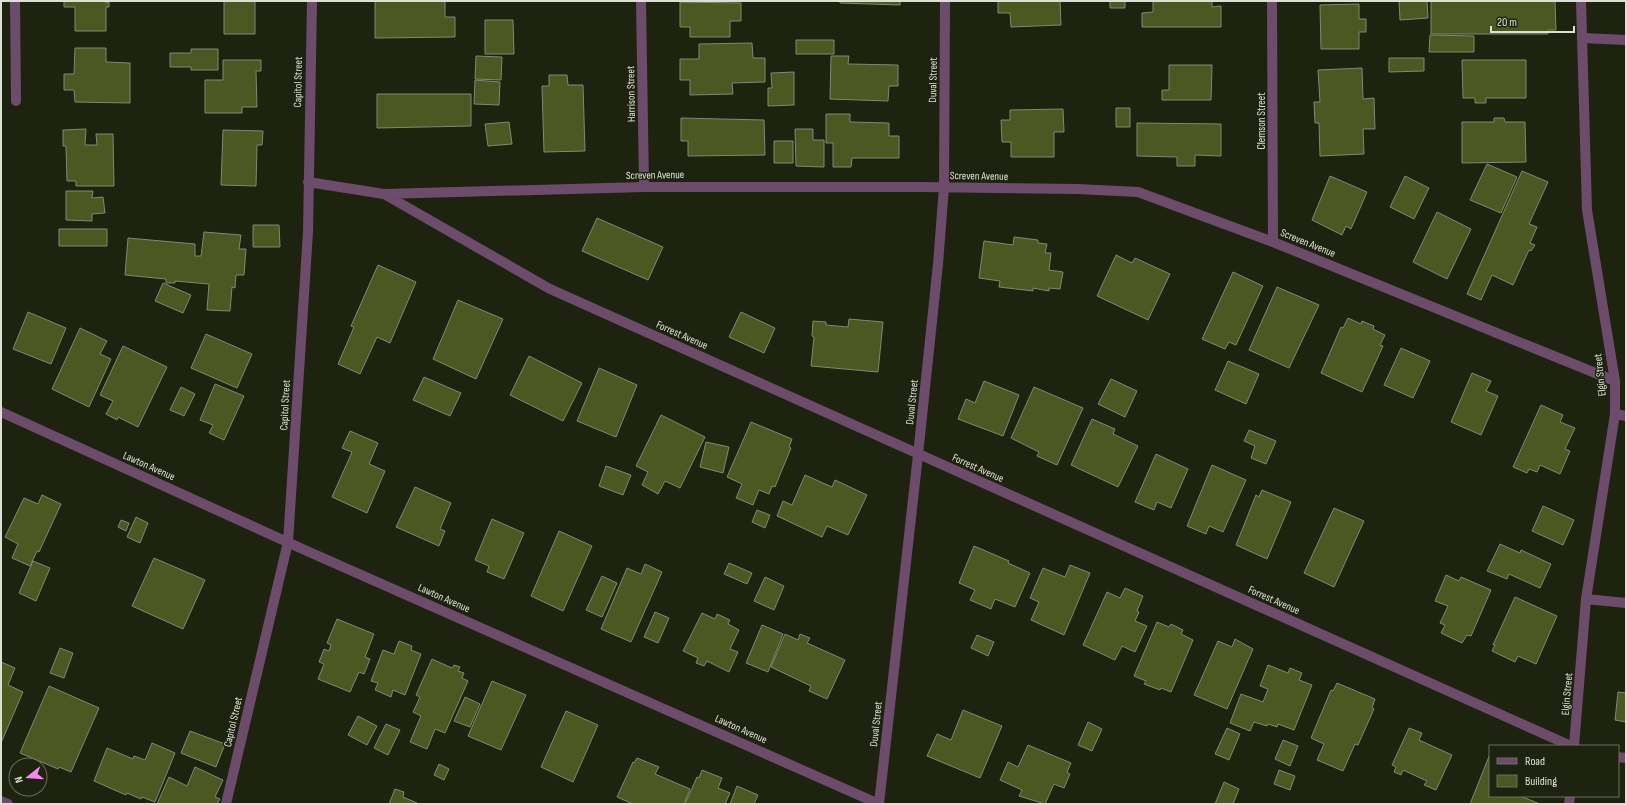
<svg xmlns="http://www.w3.org/2000/svg" width="1627" height="805" font-family="'Sofia Sans Condensed',sans-serif">
	<style>
		.building { fill: #4b5822; stroke: #828872 }
		.lines { fill: none; stroke-linecap: round; stroke-linejoin: round }
		.minor { stroke: #6d4c6b; stroke-width: 10 }
		.labels { text-anchor: middle; dominant-baseline: central; stroke-width: 3; stroke-linejoin: round; paint-order: stroke }
		.street-label { font-size: 11px; fill: #dce0d4; stroke: #1e2310 }
	</style>
	<rect width="100%" height="100%" fill="#1e2310"/>
	<!-- building -->
	<path class="building" d="M64 1H106V3L109 2V7H106V31H75V7H64Z
		M224 1H255V34H224Z
		M375 1H445V17H455V37L375 38Z
		M840 1H900V5L840 3Z
		M998 1H1060L1061 25 1011 27 1010 13H998Z
		M1110 1H1125V8H1110Z
		M1153 1H1212V7L1221 6V27H1142V13L1153 12Z
		M1399 1H1427L1428 18 1400 20Z
		M1431 1H1555L1556 30H1548V34H1431Z
		M680 2 741 3V21H730V37H690V27H680Z
		M1359 4V19H1366V32H1359V49H1321L1320 5Z
		M485 20H513L514 54H485Z
		M1430 35 1474 36V52H1429Z
		M796 40H834V54H796Z
		M752 43 753 58H765V82L732 83 733 94 690 95V80H680V59H699V44Z
		M75 48H106V62L130 63V103L75 102 74 90H64V74H74Z
		M191 49H218V70H191V67H170V53H191Z
		M476 56 502 57 501 80 475 79Z
		M831 56H849L848 64 898 65V86H889L888 101 830 99Z
		M1389 58H1424V71L1389 72Z
		M223 60H261V71H256L257 107H242V113H205V80H223Z
		M1462 60H1526V98H1486V103H1475V98H1463Z
		M1169 65H1212L1211 100H1162V90H1169Z
		M1362 68 1363 99 1374 98 1375 129H1363L1364 154 1320 156 1319 123H1315L1314 102H1320L1318 70Z
		M794 72V105L768 106V88H772L771 73Z
		M549 75H567L568 85H583L585 151 544 152 542 86H549Z
		M475 80 500 82 499 105 474 104Z
		M377 94H471V126L377 128Z
		M1116 108H1130V127H1116Z
		M1063 109 1064 132H1054V157H1011V142H1002L1001 120H1010V110Z
		M826 114H850V122L889 123V136H899V158H852L851 167H833V143H826Z
		M681 118 764 120 765 155 688 156V141H681Z
		M1494 118H1504L1505 122H1525L1526 162 1462 163V122H1494Z
		M509 122 512 144 488 146 485 124Z
		M1137 123 1221 124V156L1195 155V166H1177V157L1137 156Z
		M86 129 85 145H97L96 134H113L114 186H76V181H67L66 146H63V130Z
		M795 129H813V140H824V167L796 166Z
		M223 130 263 131 262 145H257L256 186 221 185Z
		M774 141H793V163H774Z
		M1487 164 1517 177 1501 213 1470 200Z
		M1522 171 1548 182 1529 224 1537 227 1530 243 1535 245 1531 251 1529 250 1513 285 1492 275 1481 300 1467 294Z
		M1330 176 1367 192 1351 229 1346 226 1342 235 1312 220Z
		M1405 176 1429 188 1414 219 1390 207Z
		M66 191H93L92 198 103 197 105 213 92 214V221L66 220Z
		M1437 212 1471 229 1447 279 1413 262Z
		M597 218 663 247 648 280 582 251Z
		M253 225H279L280 247H253Z
		M59 229H107V246H59Z
		M204 232 241 235 239 249H246L244 275H236L235 288 232 287 230 311 207 310 209 284 175 281V283H166V279L125 275 128 238 195 244V256H201Z
		M1014 237 1038 240V243L1047 244 1045 253H1051L1049 270 1063 272 1060 289 1049 288V291L1033 288V291L999 287 1000 281 979 278 984 241 1013 245Z
		M1116 255 1132 263 1135 258 1170 274 1148 320 1097 296Z
		M378 265 416 282 390 343 377 337 360 374 338 364 354 327 351 326Z
		M1233 272 1263 286 1236 345 1229 342 1225 349 1202 339Z
		M163 283 191 295 183 313 155 301Z
		M1277 287 1319 305 1289 368 1249 350Z
		M458 300 503 319 476 379 433 359Z
		M28 312 66 328 51 364 13 349Z
		M741 312 775 328 764 353 729 337Z
		M1348 318 1361 324 1362 321 1374 326 1373 329 1385 335 1380 345 1383 346 1362 392 1321 373 1341 327 1343 328Z
		M849 319 883 322 878 372 811 366 814 337 812 336 813 321 826 322V325L848 327Z
		M80 328 107 341 100 354 111 359 89 407 52 389Z
		M206 334 252 354 237 388 191 368Z
		M123 346 167 367 138 427 118 417 117 420 106 414 113 401 100 395Z
		M1401 348 1430 361 1413 398 1384 385Z
		M529 356 582 383 563 421 510 395Z
		M1228 361 1259 374 1246 404 1215 390Z
		M599 368 637 385 616 437 577 421Z
		M1472 373 1491 381 1486 391 1498 396 1481 435 1451 422Z
		M424 377 461 393 450 416 413 400Z
		M1111 379 1137 391 1125 417 1098 404Z
		M984 381 1019 395 1003 436 958 419 966 399 975 403Z
		M215 384 244 396 224 440 209 433 213 425 200 420Z
		M181 387 195 394 184 416 170 410Z
		M1034 387 1083 408 1057 465 1037 456 1039 452 1011 438Z
		M1541 405 1563 415 1560 422 1575 428 1565 449 1570 451 1560 474 1540 465 1537 472 1529 469 1527 473 1513 467Z
		M661 415 705 437 680 488 665 481 658 494 642 485 648 472 636 466Z
		M1092 419 1115 429 1113 434 1138 446 1118 487 1071 465Z
		M751 422 792 439 789 447 791 448 775 487 772 486 769 494 759 490 753 505 736 498 742 484 727 477Z
		M1249 430 1276 441 1266 464 1251 458 1255 446 1244 441Z
		M350 431 378 443 369 464 385 471 367 513 332 497 352 452 342 448Z
		M706 442 729 447 723 473 700 467Z
		M1156 454 1188 469 1171 508 1157 502 1154 510 1135 502Z
		M1212 465 1246 480 1223 532 1209 526 1206 534 1187 526Z
		M606 466 631 475 623 495 599 486Z
		M805 475 832 487 835 480 867 495 848 535 827 526 822 537 777 516 783 501 792 505Z
		M415 487 451 503 440 529 445 531 439 546 396 527Z
		M1262 490 1291 502 1267 559 1236 545 1256 495 1259 497Z
		M42 495 61 504 39 552 37 551 30 566 12 558 18 544 5 537 24 498 38 504Z
		M1543 506 1574 520 1563 545 1532 531Z
		M1334 508 1364 521 1334 587 1304 573Z
		M757 510 770 515 765 528 752 522Z
		M136 517 148 523 140 543 127 537Z
		M492 519 524 533 504 579 487 572 489 566 475 560Z
		M121 520 129 523 126 531 118 527Z
		M559 531 592 546 563 611 531 596Z
		M1500 544 1520 553 1521 550 1551 564 1540 588 1509 574 1507 579 1487 571Z
		M974 546 1009 561 1008 563 1030 573 1015 607 995 599 991 609 970 600 975 590 959 583Z
		M154 558 205 580 183 629 132 606Z
		M33 561 50 568 36 601 19 593Z
		M729 563 752 573 747 584 724 574Z
		M645 564 662 572 631 642 601 629 627 568 641 574Z
		M1070 565 1090 573 1064 635 1031 620 1039 602 1030 598 1043 568 1065 577Z
		M1446 575 1459 581 1461 577 1491 590 1471 636 1467 635 1462 643 1441 633 1445 625 1440 623 1448 606 1435 601Z
		M602 576 617 583 602 617 586 610Z
		M765 577 784 586 774 610 754 601Z
		M1125 588 1143 596 1137 611 1139 612 1135 621 1147 626 1135 652 1122 646 1115 660 1083 645 1107 592 1120 598Z
		M1515 597 1557 616 1536 664 1518 656 1515 662 1492 651 1495 645H1493Z
		M655 612 669 618 658 643 644 637Z
		M702 613 715 619 717 614 730 620 728 624 739 630 730 649 738 652 729 672 707 661 704 666 696 663 698 658 683 651Z
		M337 619 374 634 365 657 370 659 364 674 359 672 350 692 318 679 324 664 319 662 324 649 329 651 331 645 327 643Z
		M1157 622 1169 627 1171 624 1183 630 1181 634 1193 640 1171 692 1161 688 1160 690 1144 684 1146 681 1134 676Z
		M762 625 783 634 768 672 746 663Z
		M785 634 798 640 800 634 810 638 807 643 845 660 827 699 809 691 811 686 771 667Z
		M977 635 994 642 988 656 971 648Z
		M1235 639 1253 649 1227 709 1194 695 1218 641 1232 647Z
		M399 641 412 646 411 650 421 654 405 695 393 690 391 697 375 690 378 683 371 681 383 650 394 654Z
		M60 648 73 653 64 678 50 673Z
		M432 659 452 668 454 665 460 667 458 671 464 673 462 678 468 681 445 733 435 729 427 749 410 742 421 716 413 712 420 697 416 695Z
		M1 662 15 668 8 685 23 692 1 743Z
		M1268 665 1288 673 1290 668 1302 673 1299 680 1312 685 1294 730 1278 724 1277 727 1268 724 1267 726 1254 722 1250 731 1230 723 1241 694 1263 702 1268 689 1260 686Z
		M492 681 526 695 501 750 468 736Z
		M1337 683 1375 699 1372 708 1374 709 1358 745 1355 744 1343 771 1317 760 1324 744 1311 738 1331 690 1333 691Z
		M49 686 99 708 71 772 59 767 58 769 20 753Z
		M1618 692 1626 693V722L1615 720Z
		M465 697 480 704 470 727 454 721Z
		M963 710 1002 726 980 778 927 756 937 734 951 740Z
		M566 711 598 725 573 782 541 767Z
		M358 716 377 726 367 745 348 735Z
		M1088 722 1102 729 1092 751 1078 745Z
		M386 724 400 730 388 755 374 748Z
		M1227 728 1240 734 1229 760 1215 754Z
		M1409 728 1422 733 1419 740 1452 755 1436 790 1424 785 1427 781 1403 770 1401 775 1394 772 1396 767 1392 765Z
		M190 731 225 744 216 767 181 753Z
		M1283 740 1298 746 1290 766 1275 759Z
		M152 743 175 753 155 802 142 797 141 799 127 793 126 795 94 781 107 748 133 759 134 756 145 760Z
		M1028 745 1071 763 1067 772 1070 774 1064 788 1054 784 1045 804 1019 796 1022 790 1000 780 1008 762 1018 767Z
		M1490 754V796H1520L1540 804H1470Z
		M637 758 659 767 655 774 690 789 684 804H633L617 797 633 762 634 763Z
		M439 764 449 769 444 780 434 775Z
		M195 767 223 780 215 797 220 799 217 804H157L169 777 187 786Z
		M702 770 722 778 718 788 730 793 725 804H685L697 777 699 778Z
		M1279 770 1295 776 1290 790 1274 784Z
		M1224 782 1239 789 1233 804H1215Z
		M737 786 758 795 754 804H730Z
		M395 789 404 792 403 797 417 803V804H389Z"/>
	<g class="lines">
		<!-- minor -->
		<path class="minor" d="M15 1 16 101
			M641 1 644 187
			M1272 1 1273 242
			M1582 38 1626 40
			M308 182 384 194 644 187H922L1077 189 1138 192 1273 242 1615 381
			M384 194 550 289 1571 746
			M1 412 307 551 879 804
			M1615 414 1626 416
			M1586 599 1626 603
			M1574 746 1586 599 1615 414V381L1587 210 1581 1
			M1618 757 1626 758
			M1 801 8 804
			M226 804 288 542 308 232 312 1
			M879 804 918 455 938 264 944 187 945 1
			M1569 804 1570 796"/>
	</g>
	<g class="labels">
		<!-- street labels -->
		<g class="street-label">
			<text transform="translate(933 80) rotate(-89)">Duval Street</text>
			<text transform="translate(298 82) rotate(-89)">Capitol Street</text>
			<text transform="translate(631 94) rotate(-91)">Harrison Street</text>
			<text transform="translate(1261 121) rotate(-90)">Clemson Street</text>
			<text transform="translate(655 175) rotate(-1)">Screven Avenue</text>
			<text transform="translate(979 176) rotate(1)">Screven Avenue</text>
			<text transform="translate(1308 243) rotate(22)">Screven Avenue</text>
			<text transform="translate(682 335) rotate(24)">Forrest Avenue</text>
			<text transform="translate(1600 375) rotate(-96)">Elgin Street</text>
			<text transform="translate(912 402) rotate(-84)">Duval Street</text>
			<text transform="translate(285 405) rotate(-87)">Capitol Street</text>
			<text transform="translate(149 466) rotate(24)">Lawton Avenue</text>
			<text transform="translate(978 468) rotate(24)">Forrest Avenue</text>
			<text transform="translate(444 598) rotate(24)">Lawton Avenue</text>
			<text transform="translate(1274 600) rotate(24)">Forrest Avenue</text>
			<text transform="translate(1567 694) rotate(-85)">Elgin Street</text>
			<text transform="translate(233 722) rotate(-77)">Capitol Street</text>
			<text transform="translate(876 724) rotate(-84)">Duval Street</text>
			<text transform="translate(741 729) rotate(24)">Lawton Avenue</text>
		</g>
	</g>
	<!-- border -->
	<rect width="1627" height="805" fill="none" stroke="#dce0d4" stroke-width="4"/>
	<!-- legend -->
	<rect x="1489" y="745" width="130" height="52" fill="#1e2310" stroke="#6a6f5e"/>
	<rect x="1497" y="758" width="20" height="6" fill="#6d4c6b" stroke="#6a6f5e"/>
	<text x="1525" y="765" font-size="12" fill="#dce0d4">Road</text>
	<rect x="1497" y="775" width="20" height="12" fill="#4b5822" stroke="#6a6f5e"/>
	<text x="1525" y="785" font-size="12" fill="#dce0d4">Building</text>
	<!-- north arrow -->
	<g transform="translate(28 777) rotate(253)"><circle r="19" fill="#1e2310" stroke="#6a6f5e"/>
	<path d="M0-3L7 15L0 10L-7 15Z" fill="#f589ef"/>
	<text y="-6" font-size="11" font-weight="bold" text-anchor="middle" fill="#dce0d4">N</text>
	</g>
	<!-- scale -->
	<path d="M1491 26v6h83v-6" fill="none" stroke="#dce0d4" stroke-width="2"/>
	<text x="1497" y="26" font-size="12" fill="#dce0d4" stroke="#1e2310" stroke-width="3" paint-order="stroke">20 m</text>
</svg>
